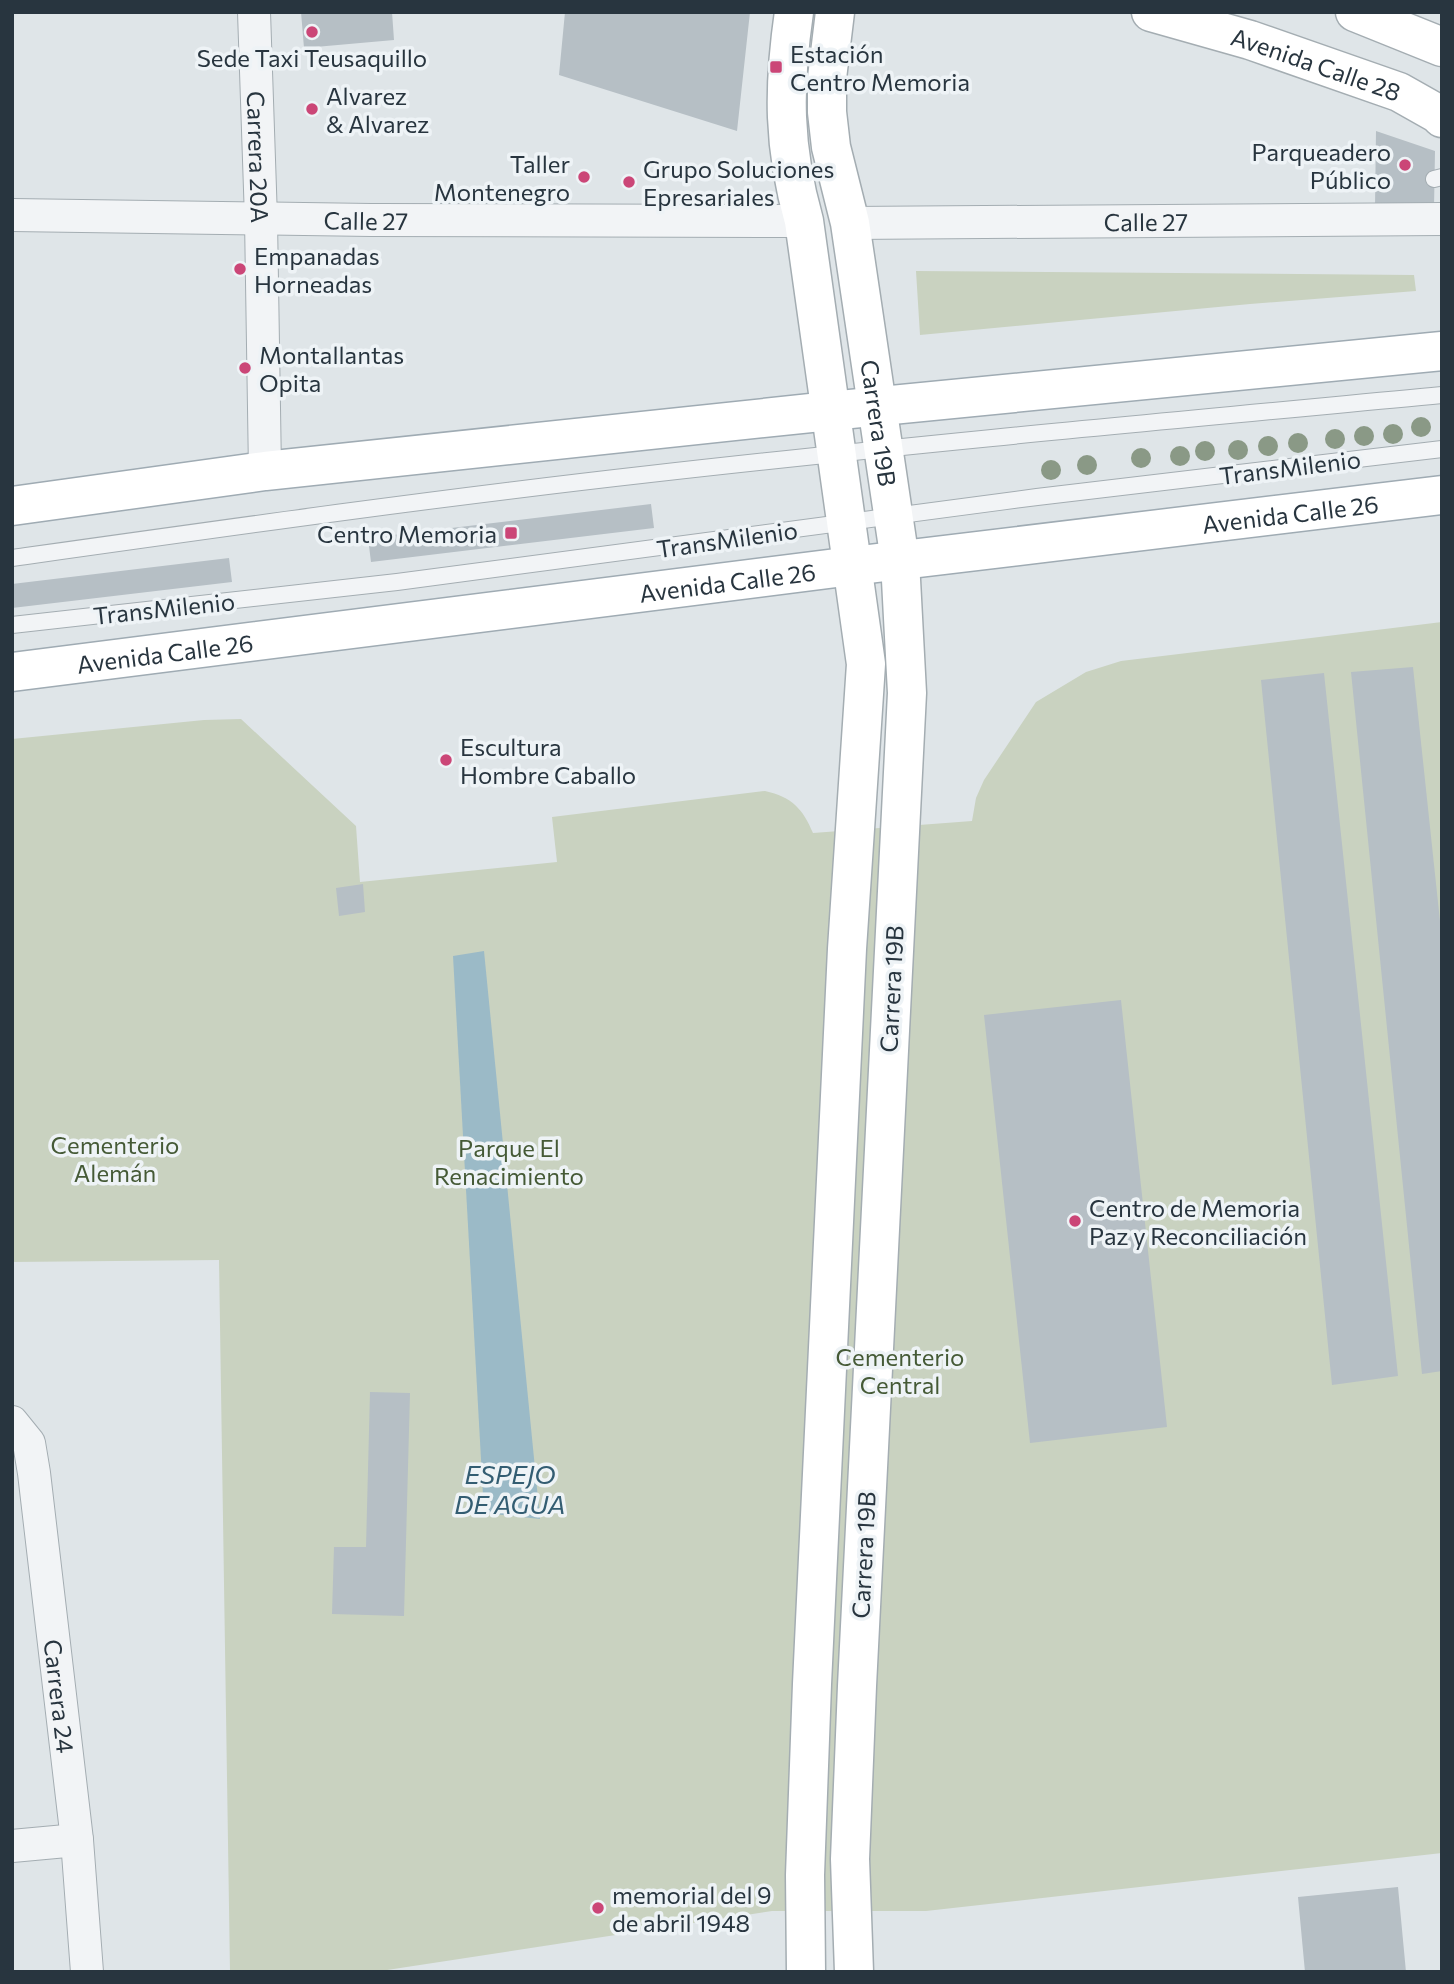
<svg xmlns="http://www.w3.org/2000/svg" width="1454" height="1984" font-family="Commissioner,sans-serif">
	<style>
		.green { fill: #c9d2c0 }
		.water { fill: #9bbac7 }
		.building { fill: #b6bfc5 }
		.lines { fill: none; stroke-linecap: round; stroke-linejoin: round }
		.lane-casing { stroke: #a4adb2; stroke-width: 18 }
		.street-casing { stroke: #a4adb2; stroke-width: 34 }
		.secondary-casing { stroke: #a4adb2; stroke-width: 41 }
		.primary-casing { stroke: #9fabb3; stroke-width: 41 }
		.lane { stroke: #f2f4f6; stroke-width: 16 }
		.street { stroke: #f2f4f6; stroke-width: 32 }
		.secondary { stroke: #fff; stroke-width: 38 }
		.primary { stroke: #fff; stroke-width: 38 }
		.tree { fill: #8a9986 }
		.poi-dot { fill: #cb4677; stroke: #eef3f6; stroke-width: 2.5 }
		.labels { text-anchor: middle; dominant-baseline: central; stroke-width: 7; stroke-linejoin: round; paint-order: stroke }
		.poi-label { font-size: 24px; fill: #28353f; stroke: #eef3f6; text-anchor: start }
		.street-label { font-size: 24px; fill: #28353f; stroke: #eef3f6 }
		.park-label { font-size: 24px; fill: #455a36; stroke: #eef3f6 }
		.water-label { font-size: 26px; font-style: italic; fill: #335d72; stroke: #eef3f6 }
	</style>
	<rect width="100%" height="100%" fill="#dfe5e8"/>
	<!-- green -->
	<path class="green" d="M916 271 1414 275 1416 291 1250 304 920 335Z
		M1442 622V1853L926 1911H772L374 1972H230L219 1260 12 1262V739L204 720 241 719 356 826 360 882 557 862 552 817 765 791C792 797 803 809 813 833L972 821 976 798 984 780 1036 702 1086 672 1121 661Z"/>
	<!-- water -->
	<path class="water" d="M484 951 540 1519 484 1513 453 956Z"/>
	<!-- building -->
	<path class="building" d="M301 12H392L394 40 304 48Z
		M565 12H750L737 131 559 75Z
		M1376 131 1435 151 1434 208 1375 207Z
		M651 504 654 528 371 562 368 538Z
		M229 558 232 582 12 608V584Z
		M1413 667 1442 940V1371L1422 1374 1351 672Z
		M1324 673 1398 1376 1332 1385 1261 680Z
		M363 884 365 912 339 916 336 888Z
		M1121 1000 1167 1427 1030 1443 984 1015Z
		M370 1392 410 1393 404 1616 332 1614 334 1547H366Z
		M1398 1887 1406 1972H1305L1298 1897Z"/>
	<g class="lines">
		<defs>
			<path id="lane" d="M1434 179 1442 177
				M12 558C225 528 437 498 650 474 914 444 1178 420 1442 395
				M12 625 397 582 1037 497 1442 449"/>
			<g id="street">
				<path id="s1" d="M254 12 261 219 265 471"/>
				<path id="s2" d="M12 215 371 220 804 221"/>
				<path id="s3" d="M850 223 1442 219"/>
				<path id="s4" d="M12 1422 29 1443 34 1473 77 1840 87 1972"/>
				<path d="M12 1846 77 1840"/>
			</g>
			<g id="secondary">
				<path d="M794 12C783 88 783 147 804 221L866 664 847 949 812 1684 805 1875 806 1972"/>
				<path id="s5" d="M835 12 827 78V112L831 147 850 223 900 561 907 693 857 1686 850 1859 854 1972"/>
				<path id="s6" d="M1151 12 1250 40 1399 92 1438 114 1442 118"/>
				<path d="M1355 12 1442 47"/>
			</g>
			<g id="primary">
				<path d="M12 506 265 471 830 411 1442 351"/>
				<path id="s7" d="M12 672 852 566 1442 495"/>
			</g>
		</defs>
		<!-- lane casing -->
		<use href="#lane" class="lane-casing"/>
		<!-- street casing -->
		<use href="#street" class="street-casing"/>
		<!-- secondary casing -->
		<use href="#secondary" class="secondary-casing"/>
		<!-- primary casing -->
		<use href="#primary" class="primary-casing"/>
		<!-- lane -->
		<use href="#lane" class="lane"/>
		<!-- street -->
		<use href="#street" class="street"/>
		<!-- secondary -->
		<use href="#secondary" class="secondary"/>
		<!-- primary -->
		<use href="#primary" class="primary"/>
	</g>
	<!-- trees -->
	<g class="tree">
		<circle cx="1421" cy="427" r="10"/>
		<circle cx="1393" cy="434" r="10"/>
		<circle cx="1364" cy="436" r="10"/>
		<circle cx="1335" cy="439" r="10"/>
		<circle cx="1298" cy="443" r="10"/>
		<circle cx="1268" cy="446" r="10"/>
		<circle cx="1238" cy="450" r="10"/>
		<circle cx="1205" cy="451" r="10"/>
		<circle cx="1180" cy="456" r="10"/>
		<circle cx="1141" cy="458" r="10"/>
		<circle cx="1087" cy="465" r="10"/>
		<circle cx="1051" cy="470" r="10"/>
	</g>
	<!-- markers -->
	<g class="poi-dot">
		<circle cx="312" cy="32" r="7"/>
		<rect x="769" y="60" width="14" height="14" rx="3.5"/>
		<circle cx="312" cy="109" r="7"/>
		<circle cx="1405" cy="165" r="7"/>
		<circle cx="584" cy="177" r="7"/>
		<circle cx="629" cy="182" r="7"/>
		<circle cx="240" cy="269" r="7"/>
		<circle cx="245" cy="368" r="7"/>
		<rect x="504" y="526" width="14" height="14" rx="3.5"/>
		<circle cx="446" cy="760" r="7"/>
		<circle cx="1075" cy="1221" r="7"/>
		<circle cx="598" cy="1908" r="7"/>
	</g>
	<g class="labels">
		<!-- poi labels -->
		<g class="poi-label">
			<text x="790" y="53">Estación<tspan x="790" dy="28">Centro Memoria</tspan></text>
			<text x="312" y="57" text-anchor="middle">Sede Taxi Teusaquillo</text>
			<text x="326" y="95">Alvarez<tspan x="326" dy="28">&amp; Alvarez</tspan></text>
			<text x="1391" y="151" text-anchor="end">Parqueadero<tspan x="1391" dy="28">Público</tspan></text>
			<text x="570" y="163" text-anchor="end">Taller<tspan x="570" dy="28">Montenegro</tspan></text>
			<text x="643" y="168">Grupo Soluciones<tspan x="643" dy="28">Epresariales</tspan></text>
			<text x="254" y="255">Empanadas<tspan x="254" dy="28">Horneadas</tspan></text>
			<text x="259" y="354">Montallantas<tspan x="259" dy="28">Opita</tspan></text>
			<text x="497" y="533" text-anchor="end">Centro Memoria</text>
			<text x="460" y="746">Escultura<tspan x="460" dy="28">Hombre Caballo</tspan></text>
			<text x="1089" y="1207">Centro de Memoria<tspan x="1089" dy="28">Paz y Reconciliación</tspan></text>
			<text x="612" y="1894">memorial del 9<tspan x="612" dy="28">de abril 1948</tspan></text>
		</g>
		<!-- street labels -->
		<g class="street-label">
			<text stroke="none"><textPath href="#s6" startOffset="173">Avenida Calle 28</textPath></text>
			<text stroke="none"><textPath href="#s1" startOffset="145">Carrera 20A</textPath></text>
			<text stroke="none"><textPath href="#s2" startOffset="354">Calle 27</textPath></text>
			<text stroke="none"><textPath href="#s3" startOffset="296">Calle 27</textPath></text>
			<text stroke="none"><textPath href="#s5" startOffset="416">Carrera 19B</textPath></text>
			<text transform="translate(1290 467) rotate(-7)">TransMilenio</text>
			<text stroke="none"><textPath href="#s7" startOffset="1288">Avenida Calle 26</textPath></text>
			<text transform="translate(727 539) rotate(-8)">TransMilenio</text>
			<text stroke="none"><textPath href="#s7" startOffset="721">Avenida Calle 26</textPath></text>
			<text transform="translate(164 608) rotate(-6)">TransMilenio</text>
			<text stroke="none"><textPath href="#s7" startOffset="154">Avenida Calle 26</textPath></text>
			<text transform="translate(891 989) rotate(-87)">Carrera 19B</text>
			<text transform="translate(863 1555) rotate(-87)">Carrera 19B</text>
			<text stroke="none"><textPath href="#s4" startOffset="282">Carrera 24</textPath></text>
		</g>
		<!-- park labels -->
		<g class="park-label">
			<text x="115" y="1144">Cementerio<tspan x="115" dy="28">Alemán</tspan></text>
			<text x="509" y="1147">Parque El<tspan x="509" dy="28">Renacimiento</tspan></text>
			<text x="900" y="1356">Cementerio<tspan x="900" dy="28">Central</tspan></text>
		</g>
		<!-- water labels -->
		<g class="water-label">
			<text x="510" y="1473">ESPEJO<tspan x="510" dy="30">DE AGUA</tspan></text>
		</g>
	</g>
	<!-- border -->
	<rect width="1454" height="1984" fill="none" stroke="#28353f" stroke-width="28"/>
</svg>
